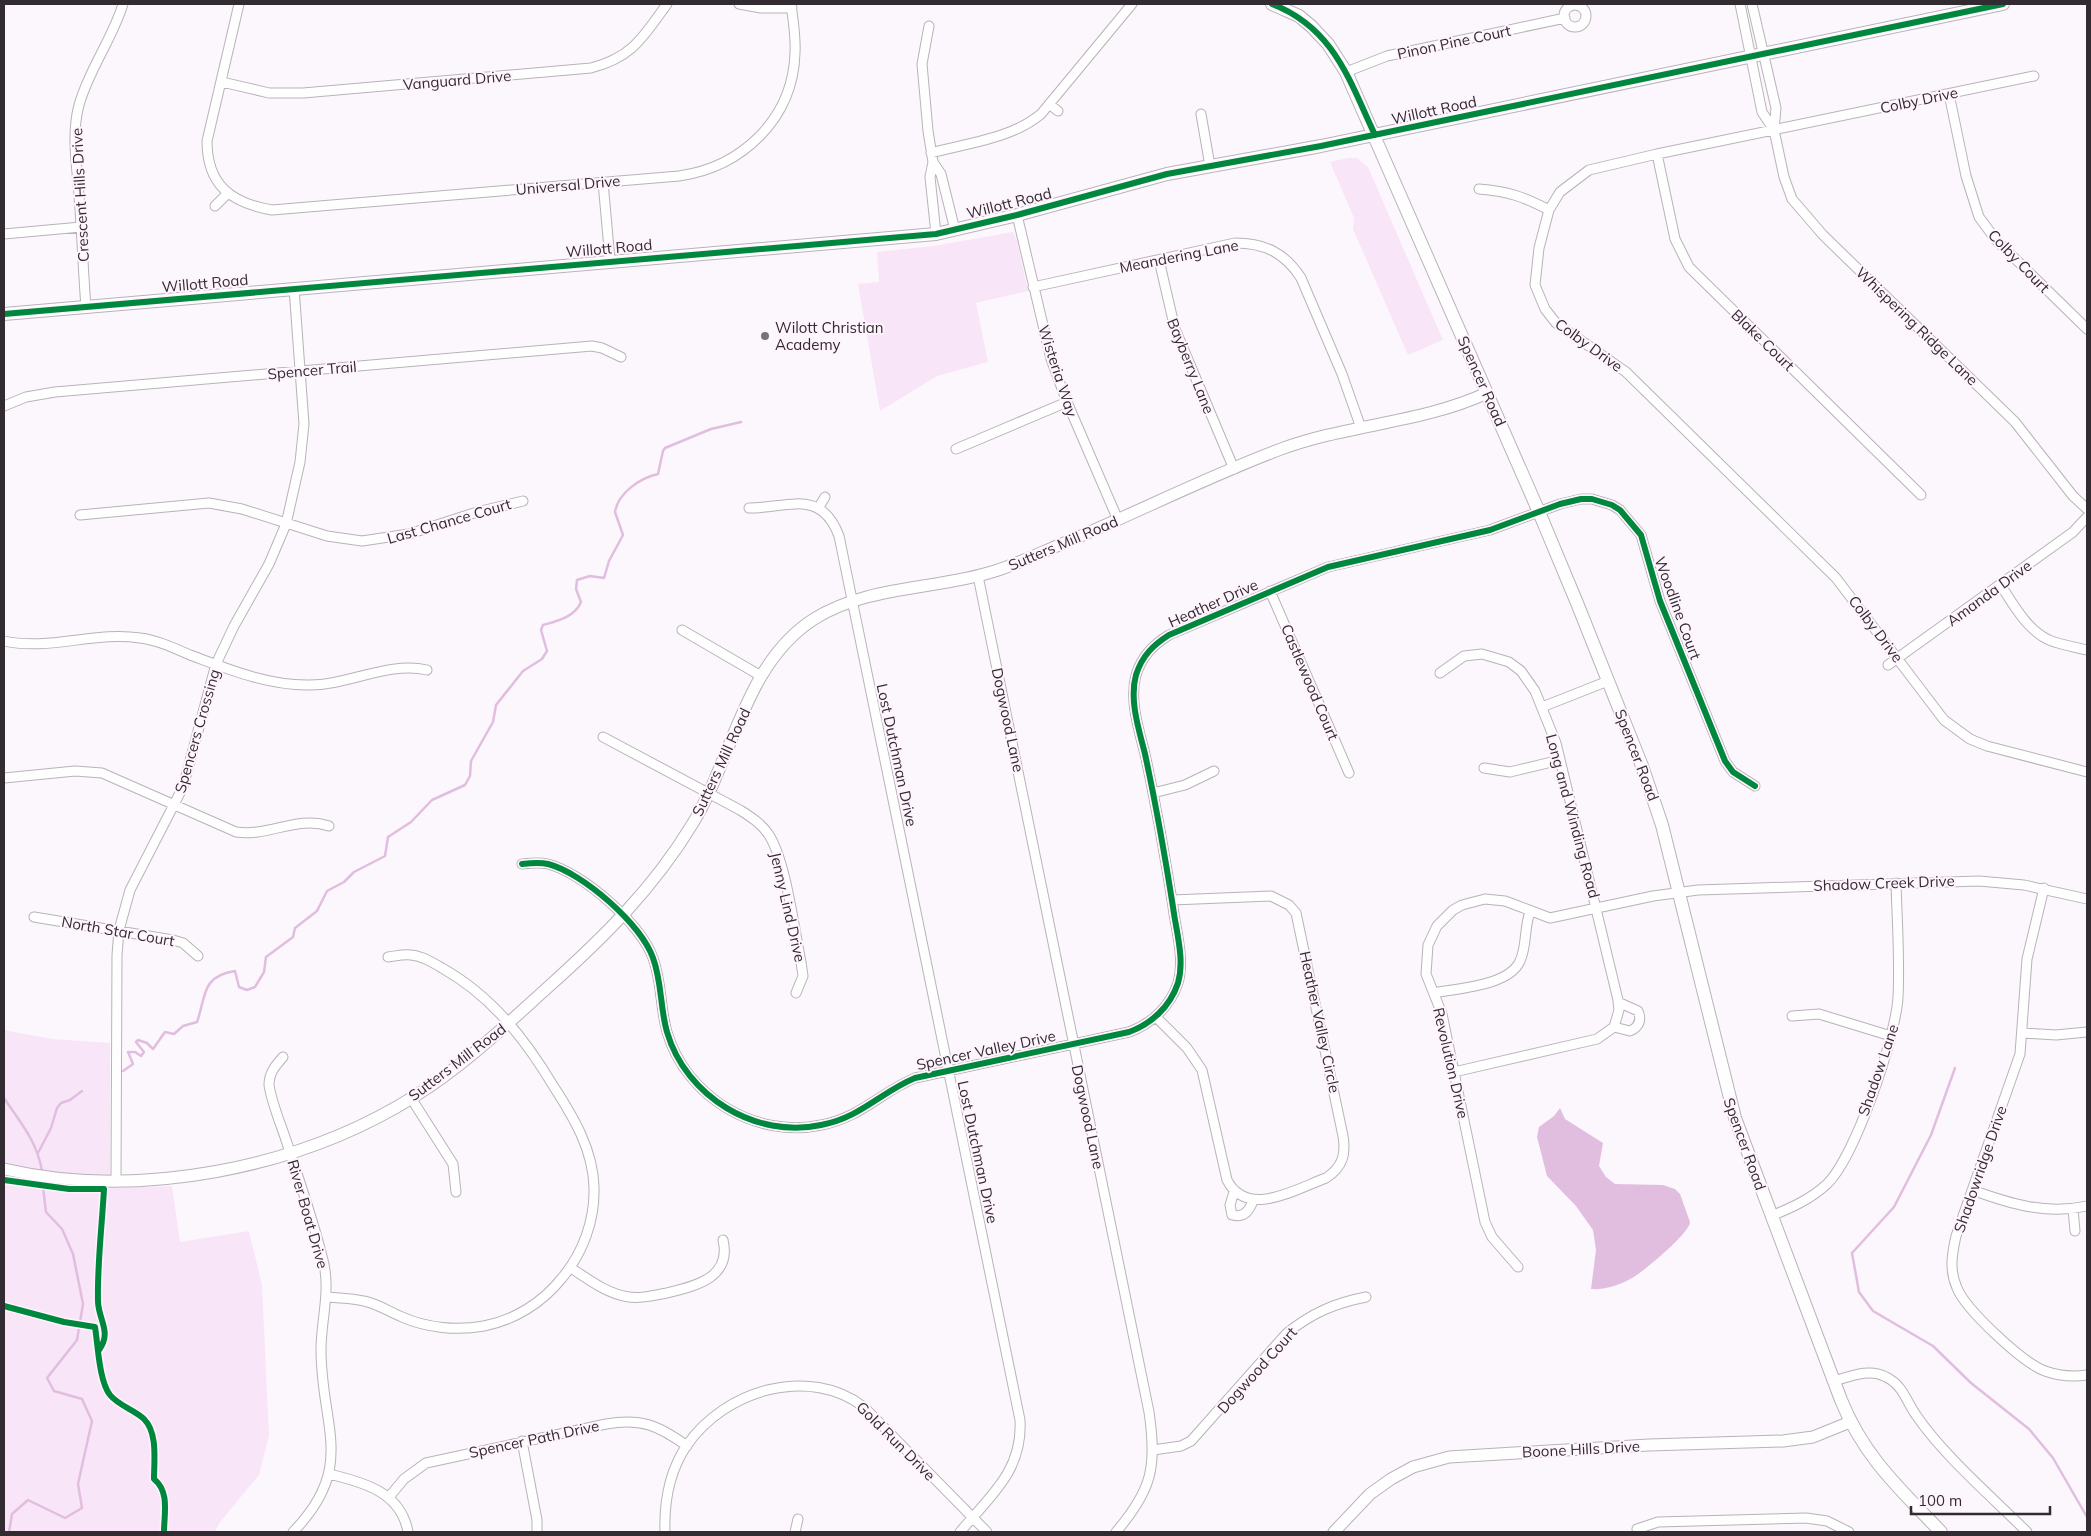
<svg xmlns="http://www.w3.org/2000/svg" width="2091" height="1536" font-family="Mulish,sans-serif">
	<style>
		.green { fill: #f9e5f8 }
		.water { fill: #e1bedf }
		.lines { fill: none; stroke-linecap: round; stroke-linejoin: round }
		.stream { stroke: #e1bedf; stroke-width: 2.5 }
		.minor-casing { stroke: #b8b3b8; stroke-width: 11 }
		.tertiary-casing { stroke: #b8b3b8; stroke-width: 13 }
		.secondary-casing { stroke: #b8b3b8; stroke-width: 14 }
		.minor { stroke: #fffeff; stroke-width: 9 }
		.tertiary { stroke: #fffeff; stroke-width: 11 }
		.secondary { stroke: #fffeff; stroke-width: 12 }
		.cycleway-casing { stroke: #fff4fe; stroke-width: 9 }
		.cycleway { stroke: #00873e; stroke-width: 6 }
		.poi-dot { fill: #797278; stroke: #fff4fe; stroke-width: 2 }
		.labels { text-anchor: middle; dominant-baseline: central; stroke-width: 4; stroke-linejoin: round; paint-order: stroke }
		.street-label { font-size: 15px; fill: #322b31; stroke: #fff4fe }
		.poi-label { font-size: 15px; fill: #322b31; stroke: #fff4fe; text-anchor: start }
	</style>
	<rect width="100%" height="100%" fill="#fcf7fc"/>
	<!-- green -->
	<path class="green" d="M1348 158H1357L1368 167 1443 340 1408 355 1353 229 1354 218 1330 162Z
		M1013 232 1017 241 1028 291 976 303 988 362 937 376 880 411 858 284 879 282 877 252 934 246Z
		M4 1030 52 1039 110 1043V1188L172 1186 180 1242 249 1231 262 1285 269 1436 259 1475 220 1522 215 1532H4Z"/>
	<!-- water -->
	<path class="water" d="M1560 1108 1565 1119 1603 1143 1599 1166 1606 1177 1615 1184 1663 1185 1675 1189 1680 1194 1690 1222C1690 1233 1643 1272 1632 1278 1620 1285 1605 1290 1591 1289L1596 1250 1593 1230 1576 1206 1547 1176 1537 1137 1539 1127 1554 1116Z"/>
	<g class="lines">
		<!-- stream -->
		<path class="stream" d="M1955 1068 1931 1135 1894 1207 1852 1253 1859 1292 1873 1311 1933 1346 1971 1383 2029 1429 2053 1458 2087 1517
			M123 1071 133 1064 128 1052H135L141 1056 144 1052 136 1042 138 1040 147 1043 153 1049 165 1032 174 1034 183 1026 197 1022C206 997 201 976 235 971L239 987 247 990 255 987 264 972 266 957 293 937 295 928 317 911 327 891 344 882 354 872 385 856 388 837 411 822 432 800 465 785 470 776 471 761 493 722 496 705 523 671 542 659 547 651 541 630 543 625C557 621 575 617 581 602L576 589 577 580 590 576 604 578 609 561 623 535 615 512C618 493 640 478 658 474L663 451 665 448 711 429 741 422
			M4 1098C20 1122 37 1141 42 1171
			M38 1153 51 1128 57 1108 61 1103 70 1100 82 1091
			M9 1532 12 1514 28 1500 65 1518 82 1508 78 1484 92 1421 82 1399 54 1391 47 1378 77 1340 83 1304 73 1254 62 1229 46 1212 42 1179"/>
		<defs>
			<path id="minor" d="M239 4 207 141C207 185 231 203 272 210L679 176C742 167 793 119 795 53 796 37 793 20 791 4
				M739 4 761 8H792
				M1740 4 1762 112 1774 130
				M1752 4 1776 108 1774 130 1784 177 1792 199 1823 235 2015 422 2073 496 2087 509
				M1564 16a11 11 0 1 1 22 0a11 11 0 1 1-22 0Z
				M929 26 922 64 928 131 933 162 930 177 936 234
				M1346 72 1387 56 1565 18
				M2034 76 1657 154 1589 170 1560 192 1549 210 1539 248 1535 285 1545 309 1556 323 1626 372 1836 578 1944 720 1970 739 1987 746 2087 772
				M222 82 269 93H303L591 68C633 57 643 37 667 4
				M1949 94 1966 176 1979 217 1996 240 2087 329
				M1049 104 1058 111
				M1201 114 1210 166
				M931 153C967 143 1011 139 1041 114L1132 4
				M1657 154 1675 239 1689 267 1921 495
				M933 162 941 174 955 230
				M603 182 610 260
				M1479 189C1508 191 1524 197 1549 210
				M215 206 227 194
				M1017 215 1051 359 1067 402 1118 520
				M4 234 81 227
				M1159 260 1175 329 1234 469
				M1033 287 1235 243C1265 243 1285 253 1301 278L1342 374 1361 428
				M86 307C83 270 82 233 79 196 77 166 71 135 79 105 89 69 112 40 123 4
				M4 406 26 397 55 392 592 346 602 348 621 357
				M956 449 1067 402
				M819 507 825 497
				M749 508C788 508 821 488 839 536L1020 1420C1023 1471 990 1496 960 1532
				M80 515 209 503 242 509 327 536 362 541 409 534 477 512 523 501
				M978 576 1149 1412C1157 1467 1152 1490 1116 1532
				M2000 584C2013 604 2027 630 2049 640 2061 645 2075 647 2087 650
				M1270 591 1349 773
				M682 630 761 676
				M4 641C49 651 95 631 140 638 157 640 174 648 190 655 228 669 266 685 307 685 348 686 387 661 427 670
				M1888 665 2073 532 2087 517
				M1440 673 1464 656 1482 654 1509 662 1521 671 1535 691 1556 743 1618 1000 1619 1010 1614 1027 1597 1039 1454 1072
				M1542 707 1608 681
				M603 737 740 810C751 817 762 824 769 835 786 862 794 928 801 962L803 976 796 993
				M1484 768 1510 772 1560 760
				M4 778 75 771 102 773 236 832C268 837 298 815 329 826
				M1153 793 1185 785 1214 771
				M522 864C530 863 540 862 548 864 583 873 641 924 653 958 662 982 660 1008 667 1032 686 1097 756 1139 821 1125 860 1118 881 1092 915 1078L1129 1032C1151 1024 1170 1007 1178 983 1185 959 1176 931 1173 907 1165 856 1156 805 1145 754 1139 730 1129 700 1136 675 1142 656 1153 645 1169 635L1328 567 1490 530 1560 504 1581 499H1592L1612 505 1620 510 1641 535 1660 601 1725 761 1733 772 1755 786
				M2044 888 2027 959 2020 1054 1956 1236C1952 1254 1949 1270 1957 1288 1966 1310 2023 1363 2045 1371 2059 1376 2073 1377 2087 1375
				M34 917 173 940 183 943 198 956
				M1434 993C1458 988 1509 986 1520 961 1527 946 1524 928 1530 912
				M1792 1016 1819 1014 1891 1036
				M1156 1017 1187 1048 1202 1070 1227 1180C1247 1219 1296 1189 1326 1178 1343 1167 1346 1154 1343 1136L1296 913 1289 905 1271 896 1172 900
				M1614 1027 1630 1031C1639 1027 1642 1020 1638 1011L1618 1002
				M2023 1033 2056 1035 2087 1032
				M283 1057C275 1066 269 1073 269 1085 272 1104 280 1122 286 1140 299 1180 313 1219 323 1260 331 1291 321 1319 321 1350 321 1427 357 1466 293 1532
				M411 1098 453 1164 456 1192
				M116 1180 117 955 119 930 130 890 183 787 216 664 234 626 269 564 286 524 300 462 304 424 294 288
				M1972 1190C2011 1204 2046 1215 2087 1206
				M1234 1192 1230 1205 1232 1215C1244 1218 1249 1211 1253 1201
				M2073 1209 2075 1231
				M1771 1216C1791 1208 1811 1199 1827 1184 1855 1157 1896 1037 1898 997 1900 959 1897 920 1896 883
				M1518 1267 1492 1237 1485 1222 1442 1014 1426 974 1428 945 1437 926 1453 910 1462 905 1485 899 1505 901 1550 918 1653 896 1698 890 1979 881 2024 885 2087 899
				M571 1268C588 1279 607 1294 629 1297 641 1299 654 1295 667 1293 695 1286 732 1278 723 1240
				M327 1297C339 1298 352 1298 364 1301 378 1304 390 1312 402 1317 427 1328 457 1331 484 1326 515 1320 543 1302 562 1278 583 1253 595 1220 594 1187 593 1150 574 1118 554 1087 525 1039 492 996 442 968 432 962 422 956 411 955 403 954 396 956 388 957
				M1834 1381C1851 1376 1870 1368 1886 1377 1903 1385 1906 1401 1916 1415 1943 1455 1992 1497 2027 1532
				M522 1441 537 1520V1532
				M1153 1450 1181 1446 1191 1441 1287 1333C1312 1313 1335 1303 1366 1297
				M329 1474C363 1482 401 1492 408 1532
				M389 1497 404 1479 426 1463 606 1424C641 1418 658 1425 687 1446
				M1637 1529 1658 1522 1806 1518 1827 1521 1849 1532
				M665 1532C664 1502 670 1470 687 1445 725 1390 809 1365 864 1407L987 1532
				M795 1532 798 1519"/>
			<path id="tertiary" d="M4 1169C138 1200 299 1169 415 1096 463 1066 505 1026 546 989 604 937 653 889 693 823 733 757 745 663 814 619 868 585 936 590 995 571 1020 563 1044 551 1069 541 1140 511 1209 476 1281 449 1349 424 1422 423 1487 393
				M1334 1532 1370 1494 1391 1479 1413 1467 1449 1457 1649 1445 1783 1441 1813 1437 1850 1422"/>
			<path id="secondary" d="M1272 4 1299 16 1311 26 1328 44 1346 72 1539 512 1577 603 1642 766 1662 825 1735 1118 1841 1400C1864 1457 1900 1489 1941 1532
				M4 314 936 234 1017 215 1167 174 1321 146 2003 4"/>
		</defs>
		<!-- minor casing -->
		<use href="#minor" class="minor-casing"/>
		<!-- tertiary casing -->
		<use href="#tertiary" class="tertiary-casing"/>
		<!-- secondary casing -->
		<use href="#secondary" class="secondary-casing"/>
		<!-- minor -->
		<use href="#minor" class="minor"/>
		<!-- tertiary -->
		<use href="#tertiary" class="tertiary"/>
		<!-- secondary -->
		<use href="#secondary" class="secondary"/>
		<defs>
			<path id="cycleway" d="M1272 4C1334 28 1349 80 1375 135
				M4 314 936 234 1017 215 1167 174 1321 146 2003 4
				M522 864C530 863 540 862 548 864 583 873 641 924 653 958 662 982 660 1008 667 1032 686 1097 756 1139 821 1125 860 1118 881 1092 915 1078L1129 1032C1151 1024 1170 1007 1178 983 1185 959 1176 931 1173 907 1165 856 1156 805 1145 754 1139 730 1129 700 1136 675 1142 656 1153 645 1169 635L1328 567 1490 530 1560 504 1581 499H1592L1612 505 1620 510 1641 535 1660 601 1725 761 1733 772 1755 786
				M4 1180 69 1189H104C102 1226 97 1265 98 1302 99 1321 112 1332 99 1350
				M4 1306 64 1322 95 1327C98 1345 99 1381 110 1395 119 1406 135 1410 144 1419 158 1433 154 1461 154 1479 170 1492 164 1514 164 1532"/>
		</defs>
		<!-- cycleway casing -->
		<use href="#cycleway" class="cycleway-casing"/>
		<!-- cycleway -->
		<use href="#cycleway" class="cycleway"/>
	</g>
	<!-- markers -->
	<circle class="poi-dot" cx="765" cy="336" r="5"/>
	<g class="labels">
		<!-- street labels -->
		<g class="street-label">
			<text transform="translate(1454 42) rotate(-12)">Pinon Pine Court</text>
			<text transform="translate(457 80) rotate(-5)">Vanguard Drive</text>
			<text transform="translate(1919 100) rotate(-12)">Colby Drive</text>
			<text transform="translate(1434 110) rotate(-12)">Willott Road</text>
			<text transform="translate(568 185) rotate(-5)">Universal Drive</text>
			<text transform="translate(80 195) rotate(-93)">Crescent Hills Drive</text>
			<text transform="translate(1009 203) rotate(-14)">Willott Road</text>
			<text transform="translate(609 248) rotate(-5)">Willott Road</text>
			<text transform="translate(1179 256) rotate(-11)">Meandering Lane</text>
			<text transform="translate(2019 261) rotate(46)">Colby Court</text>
			<text transform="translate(205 283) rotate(-5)">Willott Road</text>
			<text transform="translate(1917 326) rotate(44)">Whispering Ridge Lane</text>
			<text transform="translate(1763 340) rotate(44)">Blake Court</text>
			<text transform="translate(1589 345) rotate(36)">Colby Drive</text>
			<text transform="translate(1191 366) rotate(68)">Bayberry Lane</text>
			<text transform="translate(312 370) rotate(-5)">Spencer Trail</text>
			<text transform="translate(1058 371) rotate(72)">Wisteria Way</text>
			<text transform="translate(1482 381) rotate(66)">Spencer Road</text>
			<text transform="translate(449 521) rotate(-16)">Last Chance Court</text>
			<text transform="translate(1063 543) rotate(-23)">Sutters Mill Road</text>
			<text transform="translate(1989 593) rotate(-36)">Amanda Drive</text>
			<text transform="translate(1213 603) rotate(-24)">Heather Drive</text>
			<text transform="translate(1678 608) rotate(70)">Woodline Court</text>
			<text transform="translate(1876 629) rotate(53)">Colby Drive</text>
			<text transform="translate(1310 682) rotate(67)">Castlewood Court</text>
			<text transform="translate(1008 720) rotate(78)">Dogwood Lane</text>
			<text transform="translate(197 731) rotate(-74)">Spencers Crossing</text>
			<text transform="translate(897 755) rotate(78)">Lost Dutchman Drive</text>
			<text transform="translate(1637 755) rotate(69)">Spencer Road</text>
			<text transform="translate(721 762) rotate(-65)">Sutters Mill Road</text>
			<text transform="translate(1573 816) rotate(75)">Long and Winding Road</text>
			<text transform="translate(1884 883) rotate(-2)">Shadow Creek Drive</text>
			<text transform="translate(788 907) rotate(77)">Jenny Lind Drive</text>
			<text transform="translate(118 931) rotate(10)">North Star Court</text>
			<text transform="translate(1320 1022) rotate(78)">Heather Valley Circle</text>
			<text transform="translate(986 1050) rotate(-12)">Spencer Valley Drive</text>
			<text transform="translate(457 1062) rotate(-37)">Sutters Mill Road</text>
			<text transform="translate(1451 1063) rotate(77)">Revolution Drive</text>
			<text transform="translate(1878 1070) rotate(-71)">Shadow Lane</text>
			<text transform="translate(1088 1117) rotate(78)">Dogwood Lane</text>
			<text transform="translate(1745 1144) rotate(70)">Spencer Road</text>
			<text transform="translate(978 1152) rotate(78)">Lost Dutchman Drive</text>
			<text transform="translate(1980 1169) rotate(-71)">Shadowridge Drive</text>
			<text transform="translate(308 1214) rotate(74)">River Boat Drive</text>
			<text transform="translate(1257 1370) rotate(-48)">Dogwood Court</text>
			<text transform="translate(534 1439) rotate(-12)">Spencer Path Drive</text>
			<text transform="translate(896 1441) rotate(45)">Gold Run Drive</text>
			<text transform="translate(1581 1449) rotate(-3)">Boone Hills Drive</text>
		</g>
		<!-- poi labels -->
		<g class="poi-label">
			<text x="775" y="327">Wilott Christian<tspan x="775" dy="17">Academy</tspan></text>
		</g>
	</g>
	<!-- border -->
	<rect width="2091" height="1536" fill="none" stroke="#322b31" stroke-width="10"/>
	<!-- scale -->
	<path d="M1911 1506v8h139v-8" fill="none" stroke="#322b31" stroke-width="2.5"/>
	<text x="1918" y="1506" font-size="15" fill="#322b31" stroke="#fff4fe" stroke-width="4" paint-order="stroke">100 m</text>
</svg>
